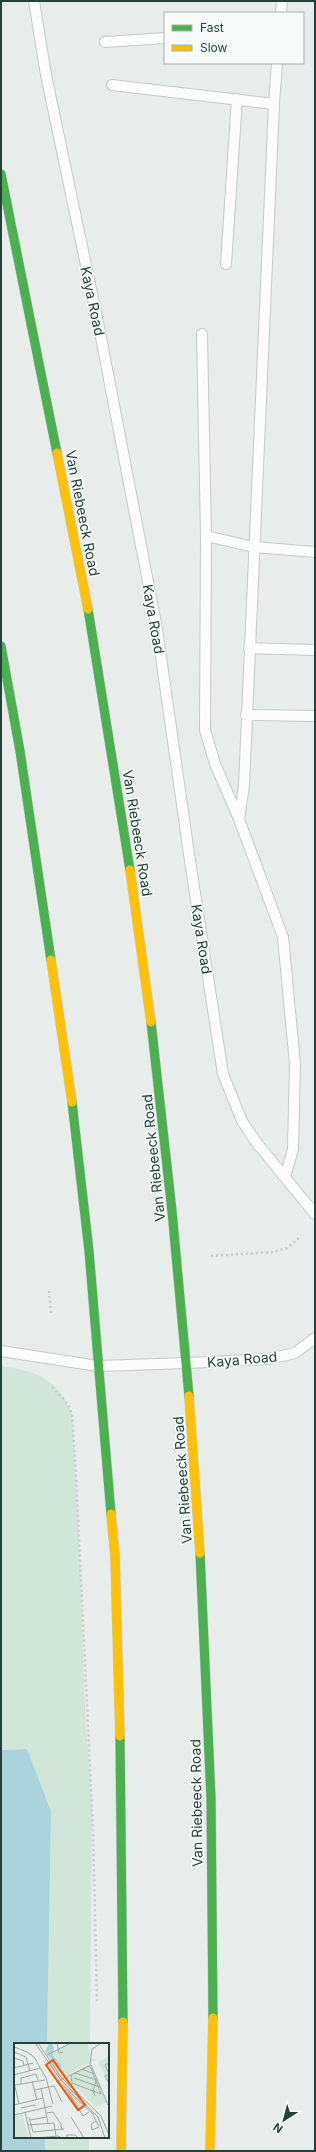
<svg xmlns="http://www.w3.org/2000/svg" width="316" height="2152" font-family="Inter,sans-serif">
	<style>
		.green { fill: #d1e6d8 }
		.water { fill: #a9d4db }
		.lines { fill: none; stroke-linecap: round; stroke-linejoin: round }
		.lane-casing { stroke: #c5cac8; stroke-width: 12 }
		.fast-casing { stroke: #c3ccc9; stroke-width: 10 }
		.slow-casing { stroke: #c3ccc9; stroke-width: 10 }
		.path { stroke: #c3ccca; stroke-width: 2.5; stroke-dasharray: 2 3; stroke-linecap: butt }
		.lane { stroke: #fcfcfc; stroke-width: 10 }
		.fast { stroke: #4caf50; stroke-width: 9 }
		.slow { stroke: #ffc107; stroke-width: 9 }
		.labels { text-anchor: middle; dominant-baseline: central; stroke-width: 3; stroke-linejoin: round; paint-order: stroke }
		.street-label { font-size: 14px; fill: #24423a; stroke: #f7fbf9 }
		.inset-road { fill: none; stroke: #9aa9a4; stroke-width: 1 }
		.view { fill: #e8590c; fill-opacity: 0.15; stroke: #e8590c; stroke-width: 2 }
		.inset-edge { fill: none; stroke: #24423a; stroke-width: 2 }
	</style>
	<rect width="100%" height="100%" fill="#e8edeb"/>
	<!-- green -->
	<path class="green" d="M1 1366C37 1371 57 1378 72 1414L80 1559 85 1708 92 1808 90 2044H47L51 1811 27 1749 1 1750Z
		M45 2137H89V2151H45Z"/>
	<!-- water -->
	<path class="water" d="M27 1749 51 1811 47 2044H15V2137H45V2151H1V1750Z"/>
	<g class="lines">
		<defs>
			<path id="lane" d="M34 1 46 75 99 327 157 629 190 861 223 1074 242 1121 256 1142 315 1214
				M281 13 282 1
				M105 42 165 38
				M112 85 274 104
				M226 264 237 99
				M202 334 206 536 205 730 215 764 239 819 283 937 295 1064 293 1149 285 1177
				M206 536 254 547 315 552
				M249 648 315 650
				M246 715 315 716
				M239 819 244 785 274 104 277 63
				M1 1351 98 1366 188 1363 268 1359 295 1353 315 1338"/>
			<path id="fast" d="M1 174 57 453
				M88 609 130 870
				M1 646 20 751 51 960
				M151 1022 172 1211 189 1396
				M72 1102 89 1251 111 1514
				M200 1553 211 1798 213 2018
				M120 1736 123 2022"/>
			<path id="slow" d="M57 453 88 609
				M130 870 151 1022
				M51 960 72 1102
				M189 1396 200 1553
				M111 1514 115 1556 120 1736
				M121 2151 123 2022
				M210 2151 213 2018"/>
		</defs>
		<!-- lane casing -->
		<use href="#lane" class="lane-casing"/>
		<!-- fast casing -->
		<use href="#fast" class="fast-casing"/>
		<!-- slow casing -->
		<use href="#slow" class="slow-casing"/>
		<!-- path -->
		<path class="path" d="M211 1256 273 1252 287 1248 299 1238
			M49 1291 51 1313
			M52 1387 68 1404 72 1414 76 1474 93 1830 97 2002"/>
		<!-- lane -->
		<use href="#lane" class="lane"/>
		<!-- fast -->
		<use href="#fast" class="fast"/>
		<!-- slow -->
		<use href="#slow" class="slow"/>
	</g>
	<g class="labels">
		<!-- street labels -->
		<g class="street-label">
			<text transform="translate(93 301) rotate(78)">Kaya Road</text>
			<text transform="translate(83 513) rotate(79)">Van Riebeeck Road</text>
			<text transform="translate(154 619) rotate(80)">Kaya Road</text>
			<text transform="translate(138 833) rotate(81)">Van Riebeeck Road</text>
			<text transform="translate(202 939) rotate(81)">Kaya Road</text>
			<text transform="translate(153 1158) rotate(-96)">Van Riebeeck Road</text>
			<text transform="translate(242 1359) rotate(-5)">Kaya Road</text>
			<text transform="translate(182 1480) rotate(-94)">Van Riebeeck Road</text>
			<text transform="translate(196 1803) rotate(-91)">Van Riebeeck Road</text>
		</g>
	</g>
	<!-- overview -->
	<g transform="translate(14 2043)">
		<rect width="95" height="95" fill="#e8edeb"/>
		<path d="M57 0H73L78 16H83L49 34 33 12 44 26 47 23 39 9ZM95 13V42L84 19ZM76 23 93 59 82 64 52 35ZM8 71 15 95H0V73Z" fill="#d1e6d8"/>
		<path d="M35 1H38L40 5 39 12 48 23 44 26 31 8Z" fill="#a9d4db"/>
		<path class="inset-road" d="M21 0 47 37 84 74 91 95M24 0 47 34 87 73 95 92M43 0 45 10 49 9M0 4 13 9 20 14 32 35 39 61M0 9 12 14 16 28M33 12 57 0M0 15 9 18 10 23M95 20 91 22 95 31M76 22 78 6 86 1M74 23 77 25 87 51 58 40 57 32ZM0 25 19 20M68 26 80 31M61 30 83 37M95 31 91 33 95 41M0 32 26 25M60 35 86 44M18 38 23 57M0 39 5 61M7 41V35L22 31 24 37M1 42 31 37M27 45 34 80M20 47 40 43 48 59M54 49 69 73 75 69M81 53 79 48 82 38M0 62 29 55M7 65 21 62M11 69 17 95M32 70 39 69 47 81 48 87M0 72 38 63M15 74 19 89 50 86M57 74 70 95M16 77 32 74M82 78 77 81 78 87 85 84 79 71 44 38 77 22 94 62M14 82 40 80 42 93M22 95 45 93 47 95M53 95V92H61L64 95"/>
		<path class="view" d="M39 17 71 62 64 67 32 22Z"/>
		<rect width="95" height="95" class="inset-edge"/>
	</g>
	<!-- border -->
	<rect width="316" height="2152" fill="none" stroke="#24423a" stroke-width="4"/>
	<!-- legend -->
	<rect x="164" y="12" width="140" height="52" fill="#f7fbf9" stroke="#a3b1ad"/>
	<rect x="172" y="25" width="20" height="6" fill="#4caf50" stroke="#a3b1ad"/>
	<text x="200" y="32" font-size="12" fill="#24423a">Fast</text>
	<rect x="172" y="45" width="20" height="6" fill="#ffc107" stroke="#a3b1ad"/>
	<text x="200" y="52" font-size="12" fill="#24423a">Slow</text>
	<!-- north arrow -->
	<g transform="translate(284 2120) rotate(216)" stroke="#f7fbf9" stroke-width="3" paint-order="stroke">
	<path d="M0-3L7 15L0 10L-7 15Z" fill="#24423a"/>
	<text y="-6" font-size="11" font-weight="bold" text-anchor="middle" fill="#24423a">N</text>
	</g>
</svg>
